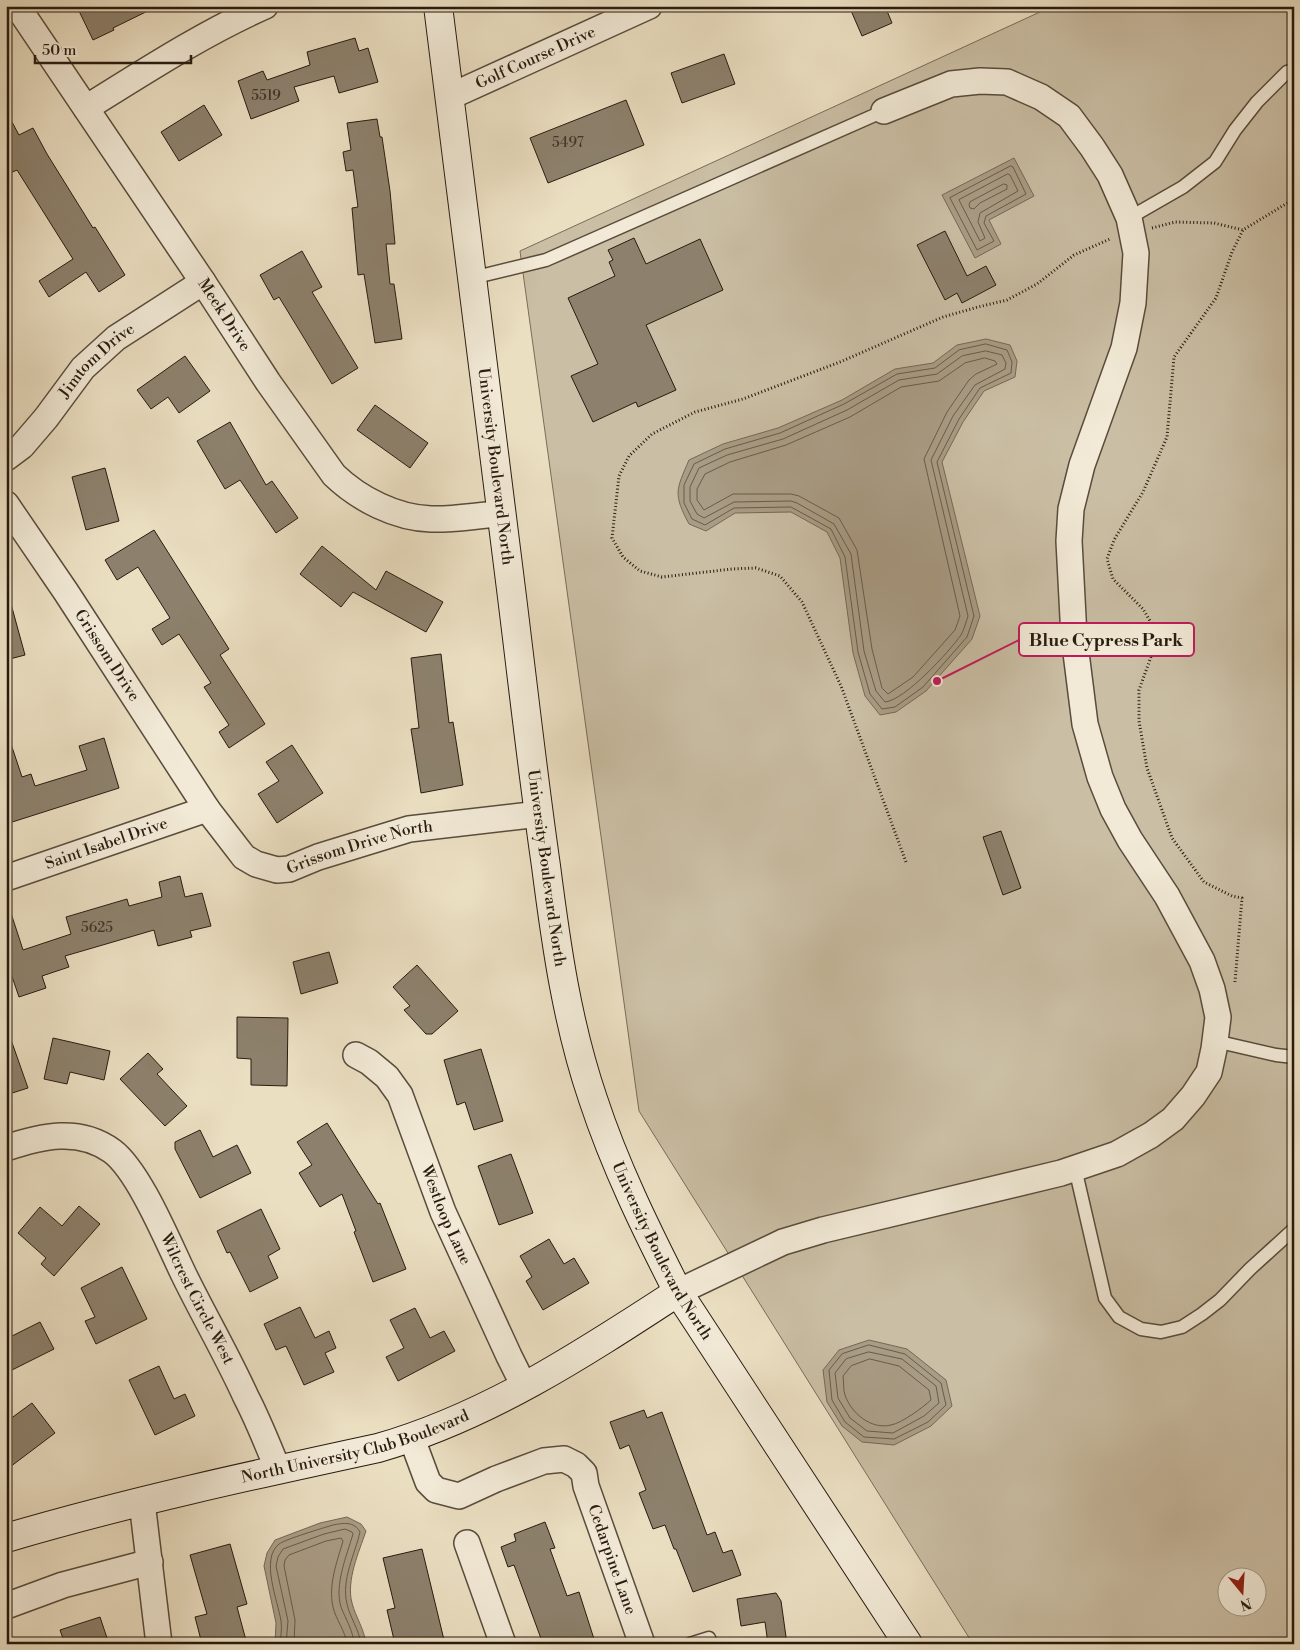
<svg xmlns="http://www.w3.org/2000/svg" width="1300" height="1650" font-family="'Libre Bodoni',serif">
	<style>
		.green { fill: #cabea4; stroke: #796c5a; fill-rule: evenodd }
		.water { fill: #a99c85; stroke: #756856 }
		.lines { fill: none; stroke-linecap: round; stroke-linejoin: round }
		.shore { stroke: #685c4a; stroke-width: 1 }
		.building { fill: #8d816d; stroke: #281b10 }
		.lane-casing { stroke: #594c3c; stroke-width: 15 }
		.street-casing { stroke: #594c3c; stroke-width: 28 }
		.secondary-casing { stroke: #281b10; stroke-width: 30 }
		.path { stroke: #281b10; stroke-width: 3; stroke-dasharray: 1 2.5; stroke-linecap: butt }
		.lane { stroke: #f2ead7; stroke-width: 12 }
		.street { stroke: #f2ead7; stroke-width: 25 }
		.secondary { stroke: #f2ead7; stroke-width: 28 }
		.labels { text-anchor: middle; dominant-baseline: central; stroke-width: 4.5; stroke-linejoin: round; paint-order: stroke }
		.number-label { font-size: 14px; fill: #413427 }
		.street-label { font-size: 16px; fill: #281b10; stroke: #f2ead7 }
		.leader { fill: none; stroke: #c2185b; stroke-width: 2 }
		.callout-dot { fill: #c2185b; stroke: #f2ead7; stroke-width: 2 }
		.callout { fill: #f2ead7; stroke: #c2185b; stroke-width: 2 }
		.callout-label { font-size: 18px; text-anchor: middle; font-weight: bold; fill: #281b10 }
	</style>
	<rect width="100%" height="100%" fill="#ebdfc2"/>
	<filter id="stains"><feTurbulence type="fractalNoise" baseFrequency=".004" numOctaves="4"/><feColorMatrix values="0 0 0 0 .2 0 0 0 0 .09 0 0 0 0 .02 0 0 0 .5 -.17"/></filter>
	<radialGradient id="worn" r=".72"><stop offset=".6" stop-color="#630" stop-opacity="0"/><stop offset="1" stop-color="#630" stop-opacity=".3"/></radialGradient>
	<!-- green -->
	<path class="green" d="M1053 6H1294V1644H973L639 1111 520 251ZM1228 1578H1258V1608H1228Z"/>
	<!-- water -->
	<path class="water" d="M1014 158 1034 196 989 220 1001 244 975 258 942 195Z
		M986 339 1010 345 1017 361 1015 377 984 391 963 422 942 462 980 616 972 639 926 691 896 712 880 715 865 696 853 653 840 558 827 532 791 512 735 513 706 531 689 524C673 494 676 490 689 460L723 444 778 428 842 400 895 369 933 363 957 345Z
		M869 1340 907 1349 946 1380 952 1406 931 1426 894 1445 862 1442 842 1426 827 1402 823 1370 839 1350Z
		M347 1517 361 1524 366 1531C359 1552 346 1580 352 1603 356 1618 364 1628 366 1644H275L276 1623 264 1566 267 1553 275 1540 320 1523Z"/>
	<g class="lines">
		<!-- shore -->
		<path class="shore" d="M1011 166 1013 167 1026 194 986 216 984 223 994 241 977 250 950 198Z
			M1008 174 1010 175 1018 191 980 213 978 222 985 238 980 241 959 200Z
			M1004 184 1007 185V189L980 203 974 209 970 208 969 205 970 202Z
			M986 344 1007 350 1012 362 1011 373 980 388 959 419 937 462 974 616 967 637 923 687 895 707 882 709 870 694 858 652 845 557 831 529 791 507 734 508 705 525 692 519 684 503V485L694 464 725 449 780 433 844 404 897 374 935 368 959 350Z
			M986 351 1002 355 1006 363 1005 369 975 385 953 416 931 460 968 616C966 622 964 630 961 635 949 652 905 700 885 702L876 691 864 651 851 554 834 524 797 503 791 501 734 502 704 518 697 514 690 501V487L699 468 727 455 783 439 847 410 899 380 937 374 962 356Z
			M985 358 995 361 997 364 976 374 969 380 947 412 924 459 960 616 955 630 913 677 888 694 882 688 872 649 857 550 839 518 799 496 791 494H733L704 510 697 500V489L705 474 730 462 786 445 850 417 901 387 939 381 965 363Z
			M869 1345 905 1354 941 1383 946 1405 928 1422 894 1439 864 1437 845 1422 832 1400 829 1370 842 1354Z
			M869 1352 902 1359 936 1386 939 1403 924 1416 893 1433 867 1431 850 1418 838 1398 835 1373 846 1359Z
			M870 1359 899 1366 929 1390 931 1400C922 1408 902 1423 891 1425 871 1430 851 1413 845 1395 843 1390 844 1382 843 1376L851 1366Z
			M280 1644C281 1636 282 1628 281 1621 278 1601 260 1559 279 1544 286 1539 323 1528 333 1525 343 1523 354 1521 360 1532 355 1554 341 1580 347 1604 350 1618 359 1629 361 1644
			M286 1644 288 1621 276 1566 278 1557 283 1549 324 1534 345 1529 352 1532 353 1534C347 1555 334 1585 341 1607 346 1620 353 1630 354 1644
			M294 1644 295 1620 284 1566 285 1560 289 1555 326 1541 341 1538 343 1541C337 1562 328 1585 333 1607 336 1620 345 1630 347 1644"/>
	</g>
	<!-- building -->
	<path class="building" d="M88 6H158L113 28 114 30 93 40 79 11Z
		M849 6H885L892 23 862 36Z
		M355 38 359 51 368 48 378 82 339 93 334 76 294 87 299 101 251 119 238 81 263 71 267 80 310 65 307 52Z
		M724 54 735 84 682 103 671 73Z
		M626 100 644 145 548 183 530 138Z
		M204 105 222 135 179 161 161 132Z
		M6 111 19 135 33 128 47 154 93 228 95 227 125 275 99 292 86 272 49 297 39 281 73 259 17 170 6 175Z
		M377 119 380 137H382L390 191 395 244H386L390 284H394L402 339 375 343 364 274 358 275 352 208 358 207 353 170 346 171 343 152 351 150 347 123Z
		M945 231 967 276 986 266 996 285 962 303 957 293 945 300 917 245Z
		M634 238 646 264 700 239 723 290 646 325 676 390 638 407 636 402 593 422 571 376 598 364 568 298 615 276 609 262 613 260 608 250Z
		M302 251 322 287 312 292 358 368 332 384 279 297 274 300 260 275Z
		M185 356 210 391 179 413 168 397 151 409 137 390Z
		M375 405 428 443 410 468 357 430Z
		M230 422 266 485 272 481 298 518 276 533 240 480 225 489 197 441Z
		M105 468 119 521 86 530 72 477Z
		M154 530 229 649 220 655 265 724 229 748 219 732 229 725 204 687 211 683 179 634 162 645 152 629 170 618 138 567 117 580 105 560Z
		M322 546 376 590 386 571 443 602 426 632 353 592 341 607 300 574Z
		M11 604 25 655 6 660V605Z
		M441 654 449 723 453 722 463 785 421 793 411 729 419 728 411 658Z
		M104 738 119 788 6 824V742L10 741 22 777 31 774 35 786 87 770 79 746Z
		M292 745 323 793 277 823 258 794 279 781 266 762Z
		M1001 831 1021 888 1003 895 983 837Z
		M180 876 185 897 202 893 211 926 190 931 192 937 158 946 154 930 65 956 69 967 42 976 46 988 19 997 6 959V910H10L23 950 71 934 66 917 127 899 129 906 162 897 159 882Z
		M329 952 338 983 301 994 293 962Z
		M417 965 458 1011 432 1034H426L404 1010 410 1006 393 987Z
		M237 1017 288 1018 287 1086 251 1085V1059L237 1058Z
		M6 1034H9L28 1088 6 1095Z
		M53 1038 110 1051 104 1080 70 1072 67 1084 44 1079Z
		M481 1049 503 1121 474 1130 465 1102 457 1105 444 1060Z
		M148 1053 163 1069 157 1074 187 1106 165 1126 120 1079Z
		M327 1123 378 1204 380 1203 406 1269 373 1282 354 1232 356 1231 342 1194 320 1207 299 1173 312 1165 297 1142Z
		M200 1130 213 1157 237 1145 251 1173 200 1198 175 1149V1142Z
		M511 1154 533 1213 499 1225 478 1166Z
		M79 1206 100 1224 54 1276 41 1264 46 1258 18 1233 40 1207 62 1226Z
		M261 1209 280 1249 268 1256 278 1278 250 1292 230 1252 227 1253 217 1231Z
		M549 1239 564 1264 574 1258 589 1283 543 1310 526 1281 532 1277 520 1256Z
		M122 1267 147 1319 96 1344 85 1321 95 1317 81 1288Z
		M300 1307 315 1338 329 1331 336 1348 325 1353 334 1372 304 1385 286 1346 276 1350 264 1324Z
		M415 1308 430 1338 444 1331 455 1351 398 1381 386 1357 404 1348 390 1320Z
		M40 1322 54 1349 6 1373V1339Z
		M159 1366 174 1399 185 1394 195 1416 155 1435 129 1380Z
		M32 1403 55 1433 6 1470V1422Z
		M644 1410 647 1418 662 1412 707 1535 715 1532 723 1553 732 1550 741 1575 693 1592 676 1549H674L665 1525 653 1529 639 1493 646 1490 629 1445 620 1449 610 1422Z
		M545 1522 555 1548 550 1549 567 1596 579 1592 594 1639 581 1644H543L514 1565 508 1567 501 1547 516 1541 514 1534Z
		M230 1544 247 1604 237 1607 247 1644H202L195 1617 207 1614 190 1555Z
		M422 1549 445 1644H395L387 1610 395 1608 383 1558Z
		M776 1593 781 1601 787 1644H768L765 1622 741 1626 737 1599Z
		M100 1617 109 1644H65L60 1630Z"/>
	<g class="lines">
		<defs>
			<path id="lane" d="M1129 218 1183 187 1215 162 1235 130 1257 102 1287 72 1294 70
				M472 278 546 260 884 111
				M1215 1041 1276 1055 1294 1057
				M1075 1168 1105 1298 1119 1317 1141 1329 1161 1332 1182 1327 1202 1314 1220 1300 1250 1269 1294 1229
				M690 1644 709 1638 711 1644"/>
			<g id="street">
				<path id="s1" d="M17 6 203 282 268 382 334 475C359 499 396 518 431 519 454 520 478 515 501 514"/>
				<path id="s2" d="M449 97 649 6"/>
				<path d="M86 108C144 72 202 34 265 6"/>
				<path id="s3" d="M6 458 22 446 46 418 83 368 116 338 203 282"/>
				<path id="s4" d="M6 504 66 592 207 809 237 848 244 857 256 864 277 870 289 869 318 857 409 829 539 814"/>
				<path id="s5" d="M6 878 207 809"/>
				<path id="s6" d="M356 1055 369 1062 387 1077 400 1095 443 1212 509 1356 524 1386"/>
				<path id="s7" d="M6 1148C41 1136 79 1127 112 1151 139 1171 168 1242 184 1275 204 1316 227 1355 246 1397 258 1420 268 1445 278 1470"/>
				<path d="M678 1292 783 1242 823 1230 1061 1173 1117 1154 1151 1135 1173 1119 1193 1096 1209 1072 1214 1049 1218 1017 1212 989 1202 961 1167 896 1130 840 1113 809 1100 777 1085 724 1074 637 1069 541 1071 509 1082 465 1124 348 1133 303 1136 253 1129 218 1110 175 1092 147 1069 116 1041 97 1007 82 980 81 951 84 884 111"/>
				<path id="s8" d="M412 1439 428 1482 436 1490 459 1496 496 1479 544 1461 564 1459 576 1465 584 1473 586 1486 642 1644"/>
				<path d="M142 1502 159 1644"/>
				<path d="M467 1543 503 1644"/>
				<path d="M6 1606 63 1585 150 1562"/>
			</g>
			<g id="secondary">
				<path id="s9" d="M438 6C463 203 487 400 512 597 523 686 533 776 546 866 556 944 567 1023 593 1099 615 1166 646 1229 678 1292L908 1644"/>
				<path id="s10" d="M6 1538C128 1502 253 1475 378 1448 487 1417 583 1354 678 1292"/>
			</g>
		</defs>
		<!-- lane casing -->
		<use href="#lane" class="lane-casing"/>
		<!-- street casing -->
		<use href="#street" class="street-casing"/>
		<!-- secondary casing -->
		<use href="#secondary" class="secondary-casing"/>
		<!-- path -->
		<path class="path" d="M1152 228 1175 222 1214 223 1243 230
			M906 862 841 686 802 602 780 576 756 568 732 569 662 577 640 571 623 557 612 538 619 476 629 456 652 434 695 412 743 399 840 362 943 317 978 307 1007 300 1037 284 1074 255 1110 239
			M1235 982 1242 898 1232 896 1204 882 1172 838 1147 768 1139 721V690L1152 654 1153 626 1143 609 1113 579 1107 559 1114 540 1143 492 1167 437 1174 357 1216 298 1232 252 1243 230 1294 199"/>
		<!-- lane -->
		<use href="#lane" class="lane"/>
		<!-- street -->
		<use href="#street" class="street"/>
		<!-- secondary -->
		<use href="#secondary" class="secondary"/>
	</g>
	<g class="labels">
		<!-- number labels -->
		<g class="number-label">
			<text x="266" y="96">5519</text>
			<text x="568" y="143">5497</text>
			<text x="97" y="928">5625</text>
		</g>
		<!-- street labels -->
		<g class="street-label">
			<text stroke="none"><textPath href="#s2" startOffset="95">Golf Course Drive</textPath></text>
			<text stroke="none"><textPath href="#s1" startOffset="372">Meek Drive</textPath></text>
			<text stroke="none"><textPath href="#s3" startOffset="134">Jimtom Drive</textPath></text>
			<text stroke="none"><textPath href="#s9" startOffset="464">University Boulevard North</textPath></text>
			<text stroke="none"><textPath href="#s4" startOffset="182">Grissom Drive</textPath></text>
			<text stroke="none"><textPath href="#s5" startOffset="106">Saint Isabel Drive</textPath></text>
			<text stroke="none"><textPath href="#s4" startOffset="548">Grissom Drive North</textPath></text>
			<text stroke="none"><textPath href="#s9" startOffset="869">University Boulevard North</textPath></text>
			<text stroke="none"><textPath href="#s6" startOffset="189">Westloop Lane</textPath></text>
			<text stroke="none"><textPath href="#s9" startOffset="1272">University Boulevard North</textPath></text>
			<text stroke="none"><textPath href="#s7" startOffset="282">Wilcrest Circle West</textPath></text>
			<text stroke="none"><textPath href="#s10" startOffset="361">North University Club Boulevard</textPath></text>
			<text stroke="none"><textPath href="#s8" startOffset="309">Cedarpine Lane</textPath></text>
		</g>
	</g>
	<!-- callouts -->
	<path class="leader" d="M937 681L1019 640"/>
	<circle class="callout-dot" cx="937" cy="681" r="5"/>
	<rect class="callout" x="1019" y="623" width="175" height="33" rx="5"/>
	<g class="callout-label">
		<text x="1106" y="646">Blue Cypress Park</text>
	</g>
	<!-- margin -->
	<rect width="1300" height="1650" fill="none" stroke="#ebdfc2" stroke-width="25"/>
	<rect x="8" y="8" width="1285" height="1635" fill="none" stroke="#281b10" stroke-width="2.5"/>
	<rect x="12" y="12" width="1275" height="1625" fill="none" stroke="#281b10"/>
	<!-- north arrow -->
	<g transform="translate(1242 1592) rotate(162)"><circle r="24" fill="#f2ead7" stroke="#a19787"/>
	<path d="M0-4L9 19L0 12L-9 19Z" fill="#8f2418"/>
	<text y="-8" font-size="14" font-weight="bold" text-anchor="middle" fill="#281b10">N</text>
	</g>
	<!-- scale -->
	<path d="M35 55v8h156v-8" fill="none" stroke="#281b10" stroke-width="2.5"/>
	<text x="42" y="55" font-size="15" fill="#281b10" stroke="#f2ead7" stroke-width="4" paint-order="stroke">50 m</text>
	<rect width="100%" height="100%" filter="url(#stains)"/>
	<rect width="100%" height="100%" fill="url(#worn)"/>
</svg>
